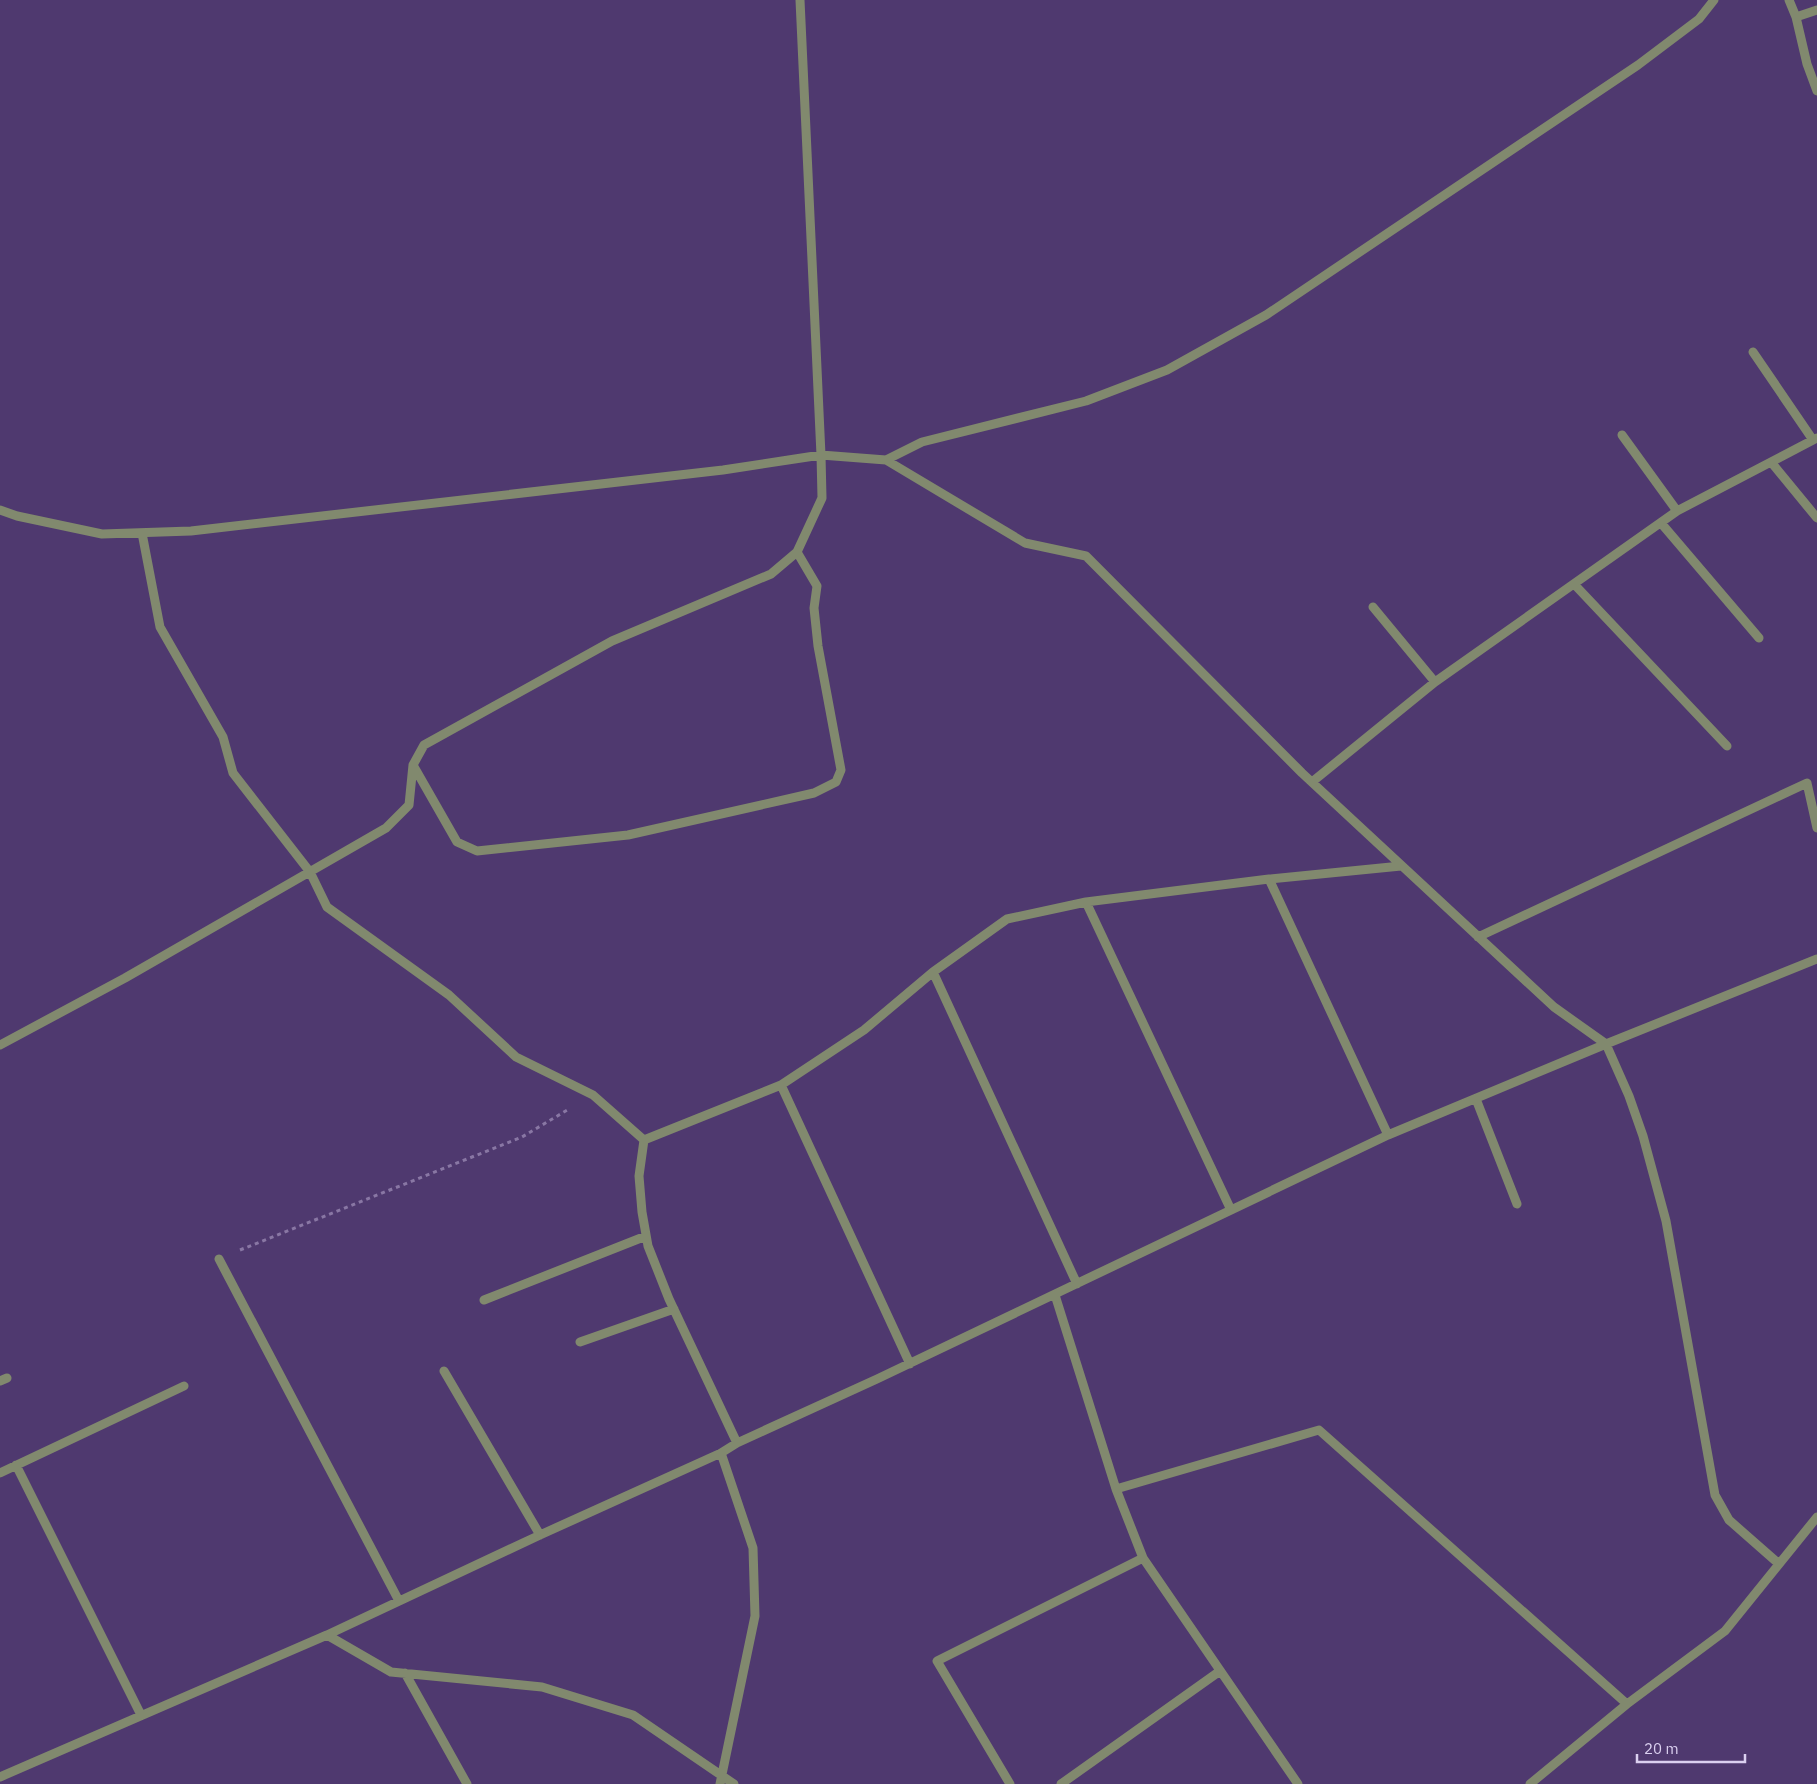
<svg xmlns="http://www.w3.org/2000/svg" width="1817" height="1784" font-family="'IBM Plex Sans',sans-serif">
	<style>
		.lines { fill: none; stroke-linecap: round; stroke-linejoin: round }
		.path { stroke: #8977a4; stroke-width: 3; stroke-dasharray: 4 4; stroke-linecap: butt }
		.minor { stroke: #81896e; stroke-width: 9 }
	</style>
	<rect width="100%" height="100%" fill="#4f396f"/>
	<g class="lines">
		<!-- path -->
		<path class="path" d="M240 1250 522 1137 569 1109"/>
		<!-- minor -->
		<path class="minor" d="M1789 0 1796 17 1807 64 1817 91
			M1796 17 1817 10
			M1753 352 1813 440
			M1622 435 1677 511
			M886 460 922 442 1086 401 1167 370 1266 315 1638 65 1699 19 1714 0
			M1771 462 1817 518
			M0 510 17 516 102 534 191 531 723 470 821 455 886 460 1025 543 1086 556 1302 773 1554 1007 1606 1044 1629 1096 1643 1136 1666 1221 1715 1495 1729 1520 1778 1563
			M1661 523 1759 638
			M142 533 160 627 223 737 233 773 310 872 327 907 449 995 516 1057 593 1095 644 1140 639 1176 642 1212 648 1246 669 1299 737 1443
			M1574 584 1727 746
			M1373 607 1435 682
			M413 765 457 842 477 851 628 835 814 793 836 782 841 770 818 646 814 608 817 586 797 552
			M1312 782 1435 682 1677 511 1817 438
			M1269 879 1388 1135
			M1086 902 1231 1210
			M1478 937 1807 783 1817 828
			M933 972 1077 1284
			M0 1045 125 978 386 828 409 805 413 765 424 745 612 641 771 574 797 552 822 498 821 455 800 0
			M781 1085 910 1364
			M1476 1099 1517 1204
			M644 1140 781 1085 864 1030 933 972 1007 919 1086 902 1269 879 1401 866
			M219 1259 399 1601
			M1055 1295 1116 1489 1143 1558 1298 1784
			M484 1300 646 1236
			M580 1342 674 1309
			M444 1371 540 1535
			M0 1381 7 1378
			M16 1465 141 1715
			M0 1473 184 1386
			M1116 1489 1319 1430 1627 1704
			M327 1635 391 1672 542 1687 633 1715 734 1784
			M405 1673 467 1784
			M0 1777 327 1635 540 1535 721 1453 737 1443 877 1379 1388 1135 1606 1044 1817 959
			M720 1784 755 1616 753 1548 721 1453
			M1010 1784 937 1661 1143 1558
			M1061 1784 1220 1671
			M1530 1784 1627 1704 1725 1631 1817 1517"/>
	</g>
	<!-- scale -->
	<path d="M1637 1754v8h108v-8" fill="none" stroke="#dbd0f0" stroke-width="2.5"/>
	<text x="1644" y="1754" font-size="15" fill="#dbd0f0" stroke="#4f396f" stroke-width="4" paint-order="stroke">20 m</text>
</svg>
